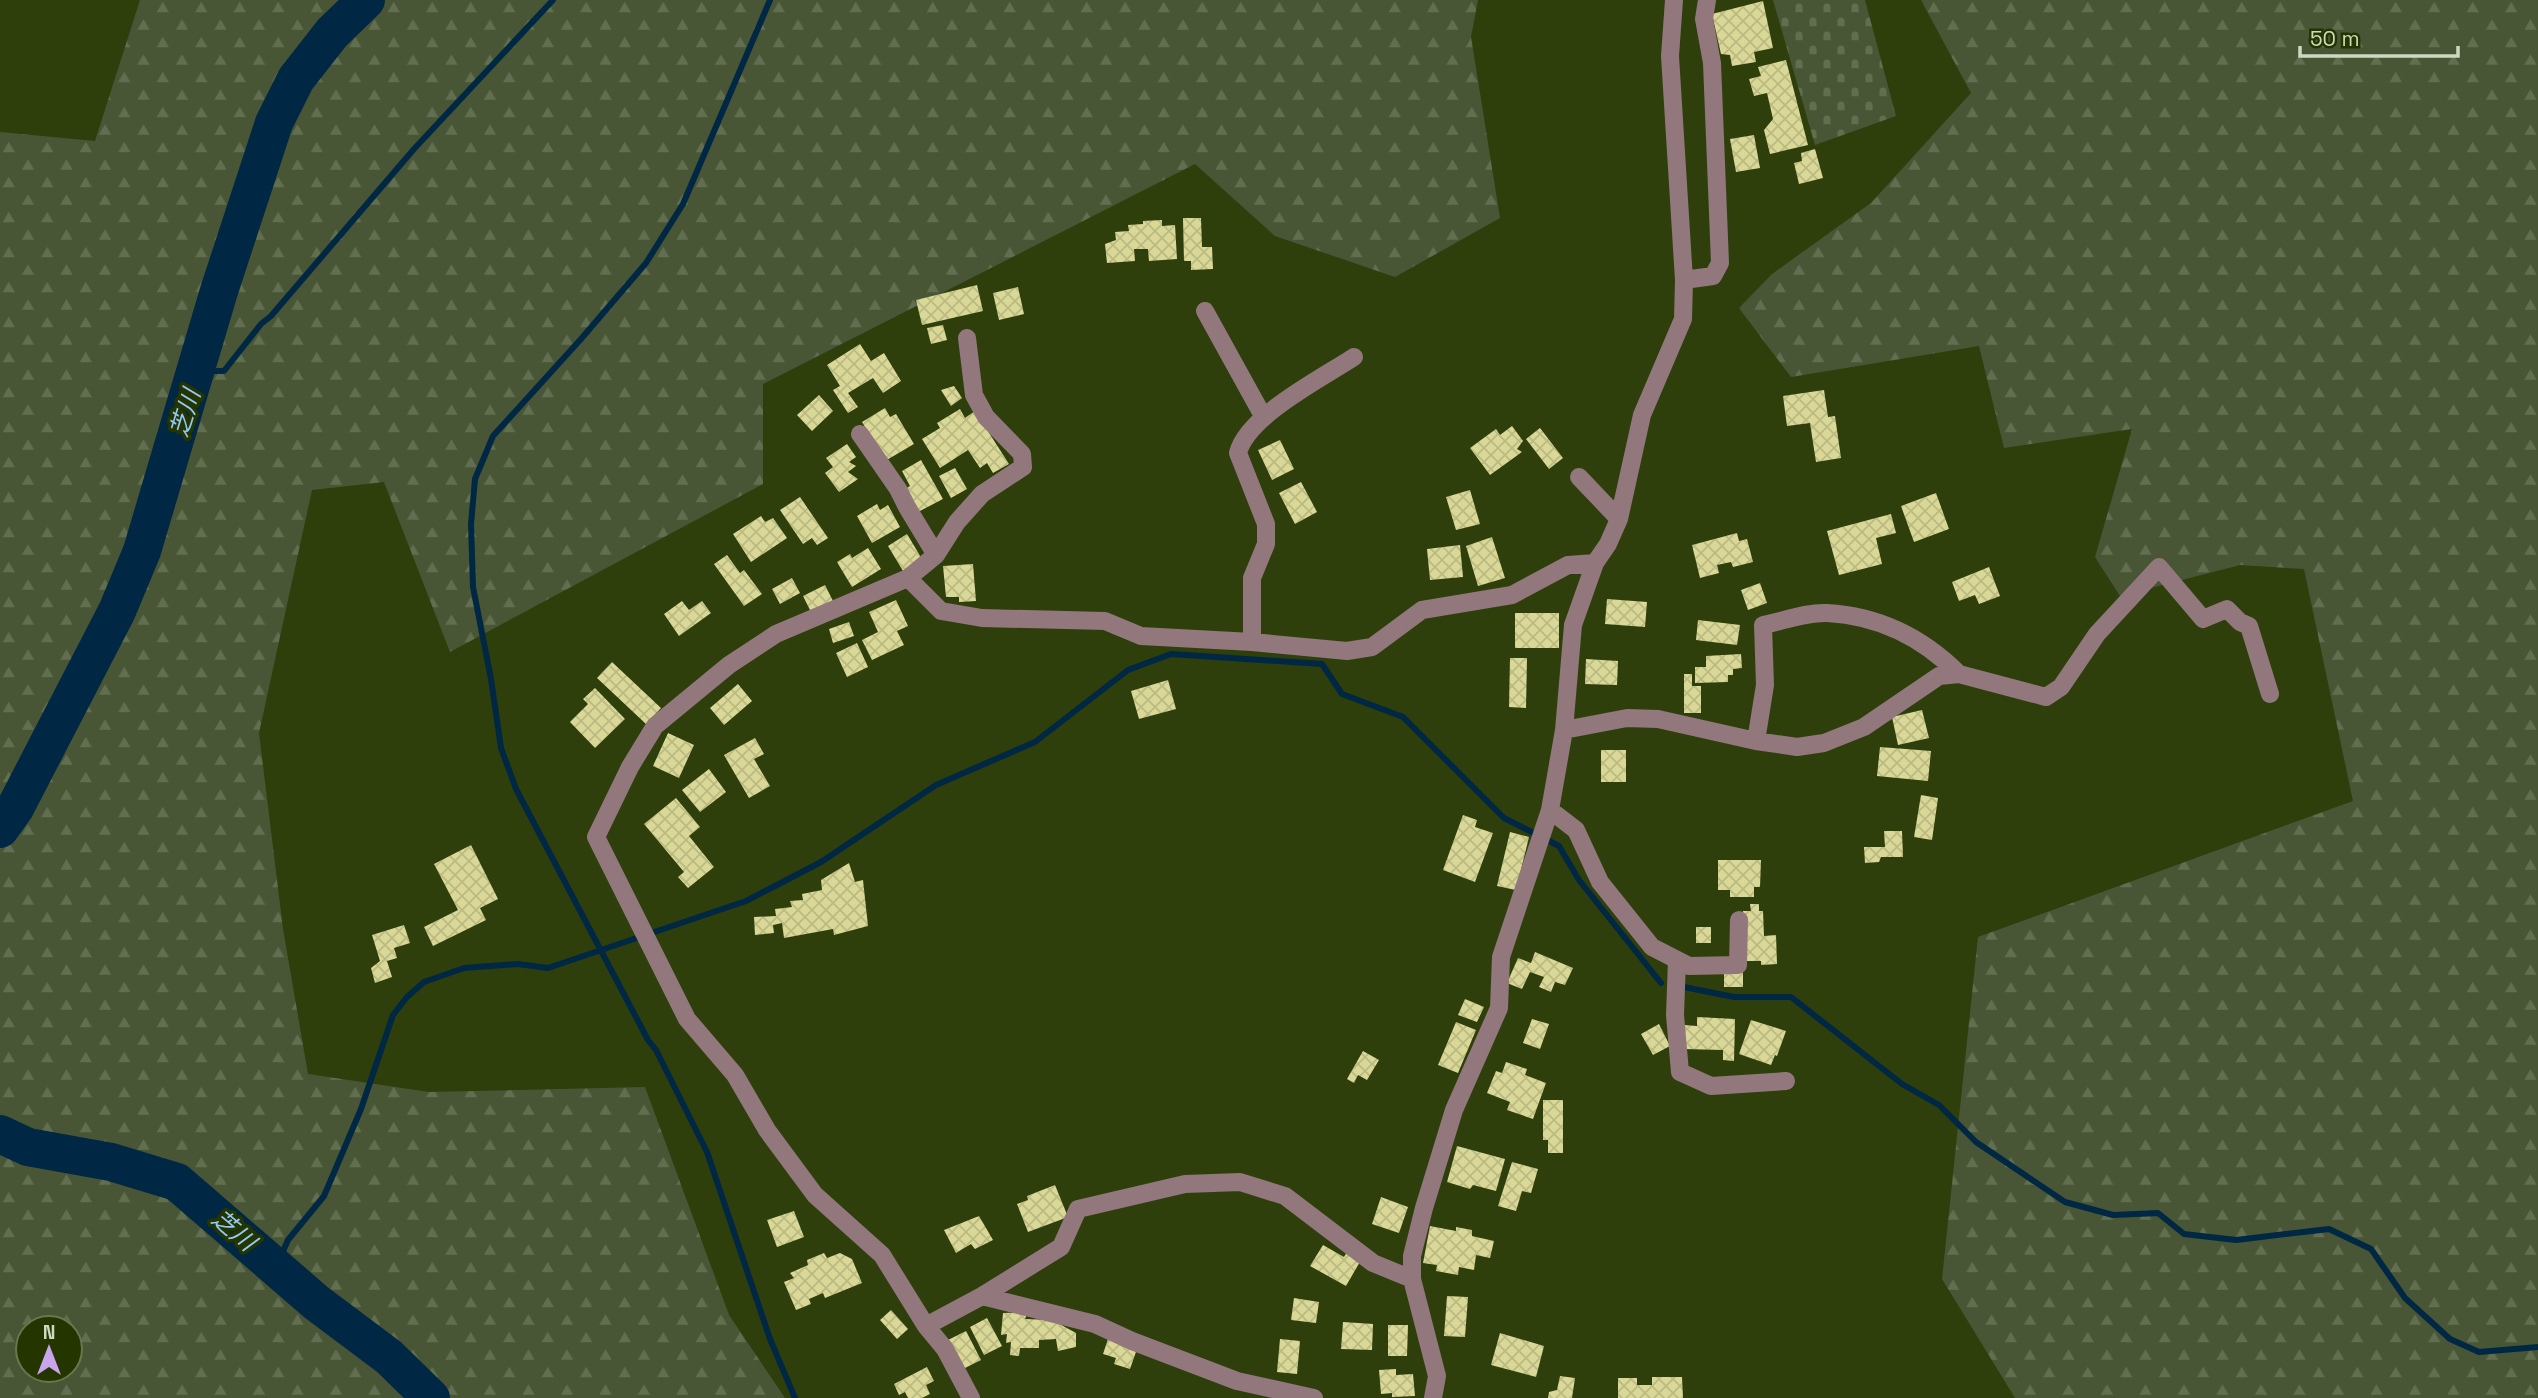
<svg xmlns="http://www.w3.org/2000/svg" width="2538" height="1398" font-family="'Space Grotesk','Noto Sans JP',sans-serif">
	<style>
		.forest { fill: url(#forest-firs); fill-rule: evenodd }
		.cemetery { fill: url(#cemetery-stones) }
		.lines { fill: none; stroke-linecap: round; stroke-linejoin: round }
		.stream { stroke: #002743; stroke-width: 6 }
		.river { stroke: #002743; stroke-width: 38 }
		.building { fill: url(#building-cross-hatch) }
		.minor { stroke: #92777c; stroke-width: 18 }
		.labels { text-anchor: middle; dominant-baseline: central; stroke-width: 7; stroke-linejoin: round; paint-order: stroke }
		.water-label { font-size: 24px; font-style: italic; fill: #92c9fb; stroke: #243500 }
	</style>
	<defs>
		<pattern id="forest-firs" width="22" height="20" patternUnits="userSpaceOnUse" patternTransform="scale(1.75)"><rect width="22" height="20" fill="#485635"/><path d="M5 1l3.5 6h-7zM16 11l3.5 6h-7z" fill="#616e50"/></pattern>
		<pattern id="cemetery-stones" width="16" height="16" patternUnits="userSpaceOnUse" patternTransform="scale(1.75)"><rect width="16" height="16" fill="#485635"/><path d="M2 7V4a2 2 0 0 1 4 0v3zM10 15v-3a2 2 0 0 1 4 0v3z" fill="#616e50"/></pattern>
		<pattern id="building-cross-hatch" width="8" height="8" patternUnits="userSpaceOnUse" patternTransform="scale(1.75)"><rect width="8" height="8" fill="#dad896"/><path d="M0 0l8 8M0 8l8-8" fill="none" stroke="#bbba83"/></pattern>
	</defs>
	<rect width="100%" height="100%" fill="#2e3f0c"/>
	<!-- forest -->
	<path class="forest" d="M140 0H1478L1471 37 1500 218 1395 277 1275 236 1195 164 763 384V484L450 652 384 482 312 490 259 733 283 929 308 1074 429 1092 645 1087 729 1315 785 1398H0V132L95 141ZM28 1328H70V1370H28Z
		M1921 0H2538V1398H2015L1942 1279 1978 937 2353 801 2304 569 2240 565 2120 596 2095 557 2132 429 2004 448 1979 346 1791 377 1739 308 1772 274 1871 203 1971 93Z"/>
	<!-- cemetery -->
	<path class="cemetery" d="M1773 0H1865L1896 116 1815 145Z"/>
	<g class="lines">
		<!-- stream -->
		<path class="stream" d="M770 0 683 204 646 263 581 339 493 436 475 479 471 524 473 587 491 679 501 748 516 789 648 1040 656 1050 707 1152 770 1339 795 1398
			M197 371H224L261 324 271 316 414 149 553 0
			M1684 987 1734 997H1791L1902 1084 1939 1105 1976 1142 2065 1202 2113 1215 2158 1213 2184 1234 2236 1240 2329 1229 2371 1249 2405 1298 2450 1339 2479 1352 2538 1347
			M276 1267 288 1240 324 1196 361 1109 393 1015 407 997 424 982 464 968 518 964 548 968 746 901 777 885 821 862 936 785 1035 742 1128 670 1171 654 1322 664 1342 694 1403 717 1504 818 1559 846 1579 880 1661 983"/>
		<!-- river -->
		<path class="river" d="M0 829 15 808 117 611 142 551 219 291 274 123 296 79 332 33 366 0
			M0 1134 28 1147 111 1162 177 1182 317 1303 389 1357 431 1398"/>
	</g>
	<!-- building -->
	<path class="building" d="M1763 1 1773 48 1754 52 1756 62 1732 66 1730 55 1721 54 1712 14Z
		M1786 60 1808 145 1770 154 1764 130 1773 119 1767 93 1754 96 1749 79 1761 76 1758 67Z
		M1754 135 1760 168 1736 172 1730 139Z
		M1815 149 1823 178 1799 184 1794 163 1802 161 1801 153Z
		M1183 218H1201L1202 247H1212L1213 269 1191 270V261H1184Z
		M1162 220V226L1175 225 1177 259 1149 261 1148 249H1134L1135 261 1107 263 1105 244 1116 240 1115 232 1129 231 1128 225 1143 224V221Z
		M977 285 983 311 922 325 916 300Z
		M1018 287 1024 314 999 320 993 293Z
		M943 325 947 340 931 344 927 328Z
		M860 344 871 361 884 353 901 381 883 393 873 378 848 393 858 407 848 413 833 390 840 386 827 365Z
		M954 386 962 398 951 406 941 390Z
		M1824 390 1828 417 1835 416 1841 458 1816 462 1810 423 1787 426 1783 396Z
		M819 395 833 411 812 431 797 415Z
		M885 408 890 417 896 414 914 444 885 461 862 422Z
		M960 409 965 418 975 411 1009 464 993 473 987 463 980 468 968 450 940 468 922 439 940 428 937 423Z
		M1512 426 1523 441 1517 449 1522 452 1490 475 1470 448 1496 429 1500 435Z
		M1540 428 1563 458 1549 469 1526 439Z
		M1280 440 1294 469 1272 480 1258 450Z
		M847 444 856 457 849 462 856 466 848 472 858 479 839 492 825 473 833 467 826 458Z
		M921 460 943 499 916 513 903 490 910 486 902 471Z
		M955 468 967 489 951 498 939 476Z
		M1301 482 1317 512 1295 524 1279 493Z
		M1470 490 1480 524 1456 530 1446 497Z
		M1936 493 1949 529 1914 542 1901 506Z
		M800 497 828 538 817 545 812 538 803 544 780 510Z
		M877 504 880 510 888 505 900 527 872 543 857 516Z
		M1891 514 1896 533 1876 538 1882 564 1839 575 1827 531Z
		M761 516 765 522 773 518 787 538 751 562 733 534Z
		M1737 533 1739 541 1747 539 1753 562 1733 567 1731 562 1717 565 1719 573 1700 578 1692 545Z
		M907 534 922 559 903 571 888 546Z
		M1492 537 1505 578 1478 586 1466 546Z
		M1460 545 1463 577 1430 580 1427 549Z
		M868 548 881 569 852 587 837 562 850 554 852 558Z
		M727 555 740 573 744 570 762 594 744 606 714 564Z
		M973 564 976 601 959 602V597H946L943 566Z
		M1989 567 2000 596 1979 604 1975 595 1959 601 1952 582Z
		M792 578 800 593 780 604 772 589Z
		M1760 583 1767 603 1748 610 1741 590Z
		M825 585 833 601 811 612 803 596Z
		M1607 599 1647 602 1645 627 1605 624Z
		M896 600 908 626 897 631 904 645 872 660 862 640 878 632 869 612Z
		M682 601 689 610 702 601 711 613 679 636 664 614Z
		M1515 613H1559V648H1515Z
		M1698 620 1740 625 1737 645 1696 640Z
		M849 622 854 636 833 643 829 629Z
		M857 643 868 667 847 677 836 653Z
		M1741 654 1742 668 1733 669V675H1728V682L1695 683V667H1706V656Z
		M1510 658H1527L1526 708 1509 707Z
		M1586 659 1618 661 1617 685 1585 684Z
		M612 662 661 708 646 724 597 678Z
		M1684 674H1692V686H1701V713H1684Z
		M1168 680 1176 709 1139 719 1131 691Z
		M738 684 752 701 724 725 710 708Z
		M595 688 625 719 595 748 570 722 588 704 583 699Z
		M1922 710 1929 738 1898 745 1892 717Z
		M668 733 694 745 679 778 653 766Z
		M755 738 764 754 754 759 770 786 749 798 724 755Z
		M1880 747 1931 751 1928 781 1877 776Z
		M1601 750H1626V782H1601Z
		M709 769 726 792 700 812 682 790Z
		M1921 795 1938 798 1932 840 1914 837Z
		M676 798 700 827 689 836 714 867 688 888 678 877 684 872 644 824Z
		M1463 815 1477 820 1475 827 1493 833 1475 882 1443 870Z
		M1884 831H1902L1903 857H1881L1879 862 1865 863 1864 847H1885Z
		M1510 832 1529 837 1516 890 1497 886Z
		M471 845 498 899 480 908 486 920 433 946 424 927 458 910 434 864Z
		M1718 860H1761L1760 887H1754V897H1730V890H1718Z
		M849 863 855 882 863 880 868 926 834 935 833 929 784 938 782 923 773 925 774 933 755 935 754 917 776 916 775 909 792 907 790 901 803 900 802 894 822 890 821 880Z
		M1750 904H1759V911H1763L1764 936 1776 935 1777 964 1761 965V961H1745L1743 911H1751Z
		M404 925 410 943 394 948 397 958 387 961 392 977 375 983 371 968 380 961 372 935Z
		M1696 927H1711V943H1696Z
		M1535 952 1573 968 1565 985 1555 982 1551 992 1539 987 1544 977 1530 972 1522 989 1507 983 1518 958 1531 963Z
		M1724 969H1743V987H1724Z
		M1465 999 1484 1007 1477 1022 1458 1015Z
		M1697 1017 1735 1019 1734 1061 1723 1060V1050L1683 1049 1684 1025 1697 1026Z
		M1532 1019 1549 1024 1540 1049 1523 1043Z
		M1751 1020 1786 1031 1777 1056 1775 1055 1771 1065 1739 1054Z
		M1456 1022 1476 1030 1458 1073 1438 1065Z
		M1659 1024 1670 1046 1653 1055 1641 1034Z
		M1363 1051 1379 1060 1367 1080 1358 1075 1354 1083 1347 1079Z
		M1506 1062 1527 1069 1525 1075 1546 1083 1533 1119 1507 1110 1510 1102 1487 1093 1496 1071 1502 1073Z
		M1543 1100H1563V1153H1548V1140H1543Z
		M1457 1146 1505 1159 1496 1191 1473 1185 1470 1189 1447 1182Z
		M1512 1162 1538 1169 1531 1193 1522 1191 1516 1211 1498 1206Z
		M1055 1185 1068 1217 1028 1232 1017 1204 1028 1200 1027 1196Z
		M1381 1197 1408 1207 1399 1233 1372 1224Z
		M794 1211 804 1237 777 1247 767 1220Z
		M979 1216 993 1240 975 1249 971 1244 956 1253 944 1230Z
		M1430 1226 1456 1231V1227L1472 1230V1236L1494 1241 1490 1258 1476 1255 1474 1270 1459 1267 1458 1275 1436 1271 1437 1265 1423 1263Z
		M1323 1245 1344 1257 1347 1252 1361 1260 1346 1286 1310 1266Z
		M824 1253 827 1258 840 1253 852 1259 862 1283 825 1298 823 1293 809 1299 811 1304 796 1310 784 1282 794 1278 790 1273 808 1265 807 1260Z
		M1447 1296 1468 1297 1465 1337 1444 1336Z
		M1294 1298 1319 1302 1316 1323 1291 1320Z
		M891 1310 908 1329 897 1339 880 1320Z
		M1028 1312 1025 1319 1052 1320 1076 1333V1347L1058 1351 1056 1339 1039 1340V1348H1020L1019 1356 1010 1355 1011 1342 1006 1343 1007 1334 1001 1335 1003 1313Z
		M987 1318 1002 1346 984 1355 970 1327Z
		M1343 1322 1373 1324 1372 1350 1341 1349Z
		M1388 1325H1408L1407 1356H1388Z
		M966 1331 981 1360 963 1369 948 1340Z
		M1500 1333 1544 1346 1536 1377 1491 1365Z
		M1108 1339 1137 1349 1130 1369 1114 1364 1116 1358 1103 1354Z
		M1280 1339 1300 1341 1297 1374 1277 1372Z
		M927 1367 934 1381 926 1385 930 1394 922 1398H908L905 1392 899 1395 894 1384Z
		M1396 1369V1375L1413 1374 1415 1396 1392 1397V1393L1381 1394 1379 1370Z
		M1560 1376 1575 1378 1572 1398H1548L1549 1392 1557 1390Z
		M1652 1377H1682L1683 1398H1618V1378H1637V1385H1652Z"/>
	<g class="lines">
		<!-- minor -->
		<path class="minor" d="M1684 280 1713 276 1720 263 1712 63 1704 19 1707 0
			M1205 311 1263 416
			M860 434 898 489 907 507 936 555
			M1579 477 1619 519
			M908 578 936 555 957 522 982 494 1023 467 1022 454 986 417 974 395 967 338
			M1252 642V578L1266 544V524L1238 453C1247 416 1322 378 1354 357
			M1564 730 1627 718 1658 719 1756 741 1797 747 1824 743 1864 727 1939 676 1959 674 2046 697 2061 687 2097 634 2159 567 2203 619 2227 609 2240 622 2249 626 2270 694
			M1756 741 1765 685 1763 625C1783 621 1807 612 1827 613 1880 616 1922 637 1959 674
			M1550 810 1576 830 1600 882 1652 947 1689 966 1738 965 1739 920
			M1677 960 1675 1015 1680 1072 1711 1086 1786 1081
			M982 1296 1095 1324 1132 1341 1237 1381 1314 1398
			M926 1326 982 1296 1061 1247 1078 1209 1185 1184 1240 1182 1285 1196 1373 1263 1412 1279
			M971 1398 945 1349 926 1326 882 1255 815 1195 767 1130 735 1075 687 1019 596 837 630 767 655 726 729 665 776 634 908 578 941 611 982 618 1105 621 1141 636 1252 642 1347 651 1372 647 1422 610 1512 595 1568 565 1595 563
			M1433 1398 1437 1376 1412 1279V1256L1424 1208 1454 1110 1499 1008 1501 957 1550 810 1564 730 1573 625 1595 563 1608 544 1619 519 1642 415 1683 319 1684 280 1670 56 1674 0"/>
	</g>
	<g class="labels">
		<!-- water labels -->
		<g class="water-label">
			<text transform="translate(185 413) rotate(-73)">芝川</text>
			<text transform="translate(234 1230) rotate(40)">芝川</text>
		</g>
	</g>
	<!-- north arrow -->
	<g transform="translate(49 1349)"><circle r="33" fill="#243500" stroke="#68774c" stroke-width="2"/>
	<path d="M0-5L12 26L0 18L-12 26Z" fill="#c9a5ee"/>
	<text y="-10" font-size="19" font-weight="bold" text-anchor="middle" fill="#cedabf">N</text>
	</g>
	<!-- scale -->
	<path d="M2300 46v10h158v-10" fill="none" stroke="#cedabf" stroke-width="3.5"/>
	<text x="2310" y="46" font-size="21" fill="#cedabf" stroke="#243500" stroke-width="5" paint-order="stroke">50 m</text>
</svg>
